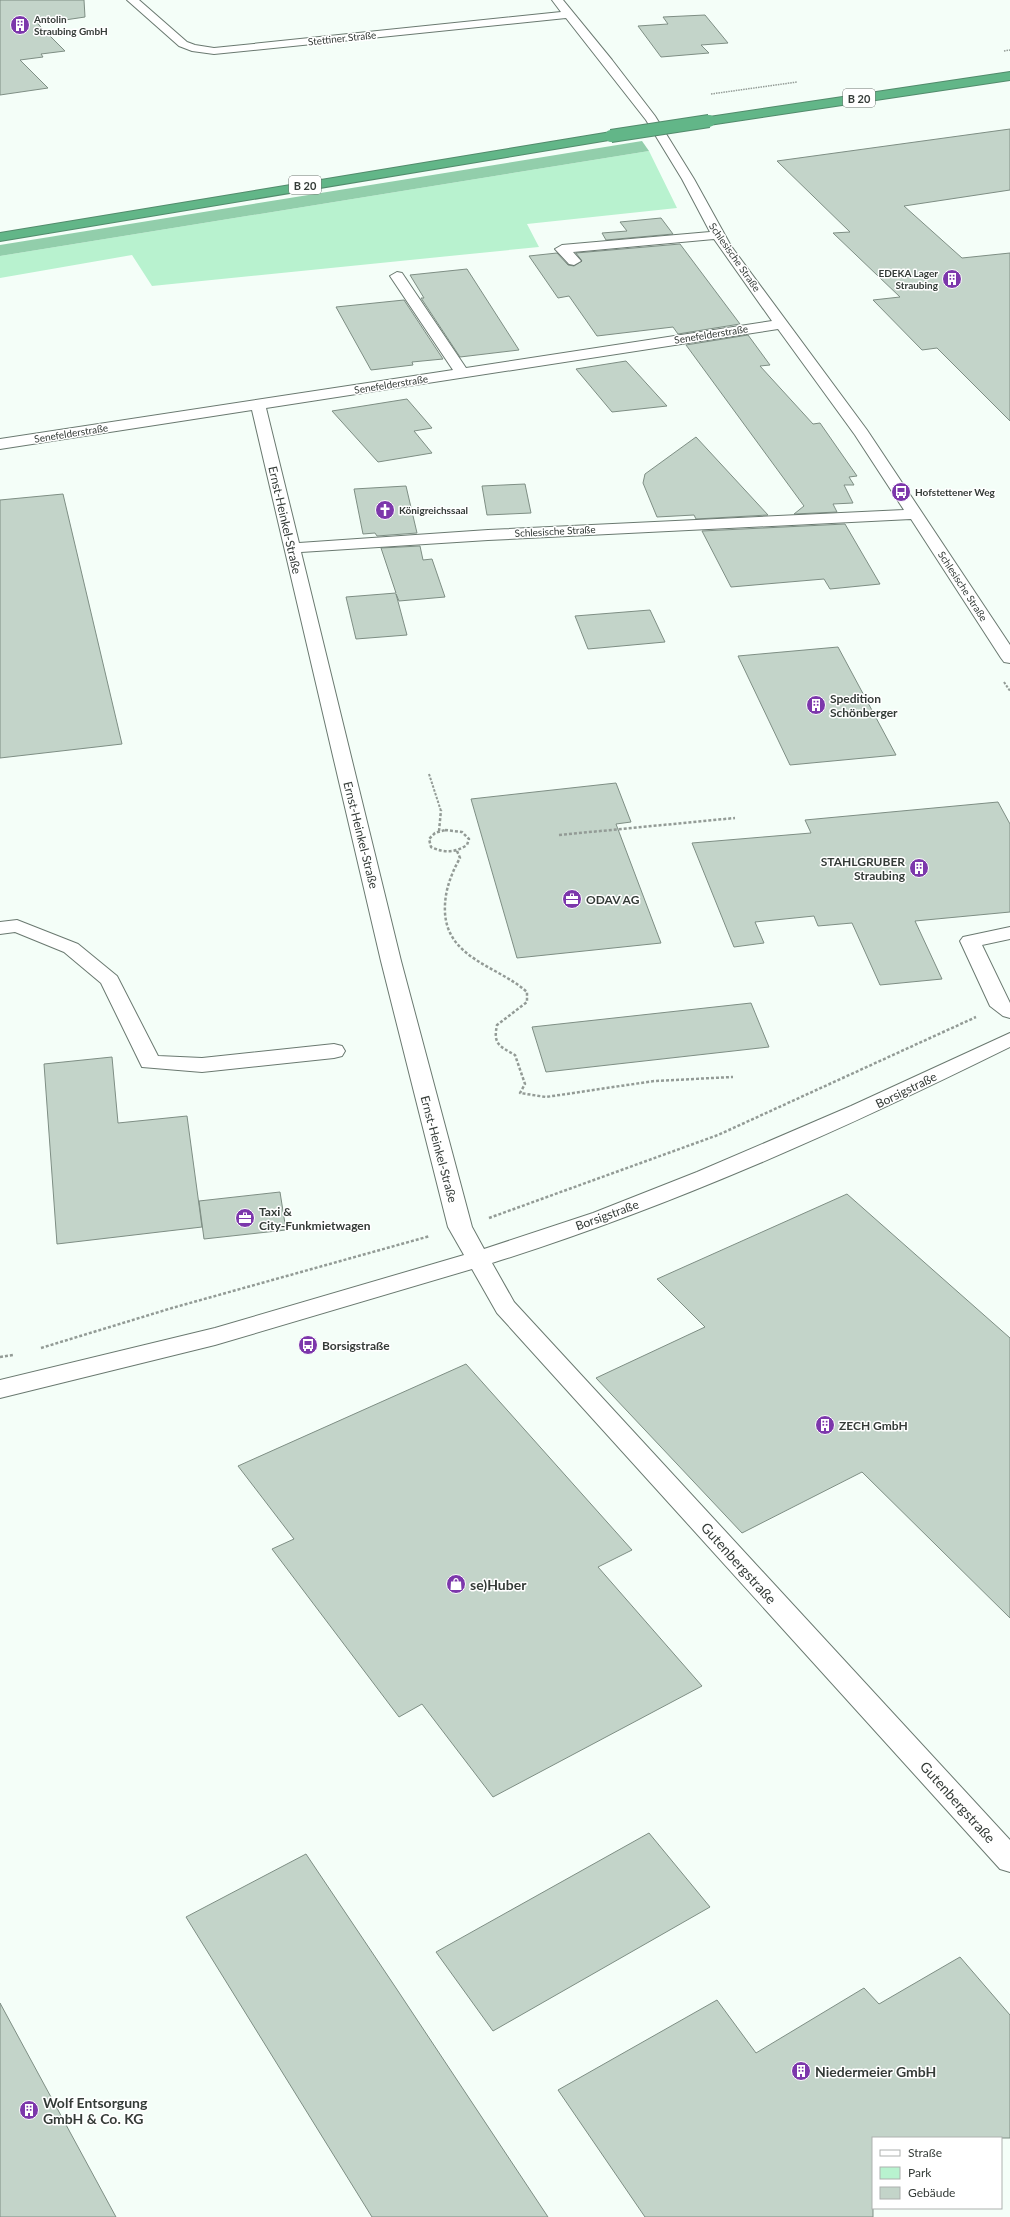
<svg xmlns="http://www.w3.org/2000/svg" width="1010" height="2217" font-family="Lato,sans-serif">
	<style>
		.green { fill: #b8f2cf }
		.forest { fill: #92ceab }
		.building { fill: #c3d4c9; stroke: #7e8e84 }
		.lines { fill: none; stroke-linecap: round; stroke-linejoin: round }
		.minor-casing { stroke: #6a7970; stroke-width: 2 }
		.highway-casing { stroke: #528b6c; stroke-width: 2 }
		.path-far2 { stroke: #939b96; stroke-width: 1.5; stroke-dasharray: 1.5 1; stroke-linecap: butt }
		.path-far1 { stroke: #939b96; stroke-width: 2; stroke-dasharray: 2.5 1.5; stroke-linecap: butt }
		.path { stroke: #939b96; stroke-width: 2.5; stroke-dasharray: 3 2; stroke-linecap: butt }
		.minor { fill: #fff; fill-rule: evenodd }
		.highway { fill: #62b688; fill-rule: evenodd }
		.highway-bridge-casing { stroke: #528b6c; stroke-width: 14; stroke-linecap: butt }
		.highway-bridge { stroke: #62b688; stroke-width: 12 }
		.labels { text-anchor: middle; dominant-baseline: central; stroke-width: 3; stroke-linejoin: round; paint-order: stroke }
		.far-poi-label { font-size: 10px; font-weight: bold; fill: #343b37; stroke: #fff; text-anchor: start }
		.far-street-label { font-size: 10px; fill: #343b37; stroke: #fff }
		.shield { fill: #fff; stroke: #717673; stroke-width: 1 }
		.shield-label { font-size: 11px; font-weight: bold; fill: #343b37 }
		.street-label { font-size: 12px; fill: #343b37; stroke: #fff }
		.poi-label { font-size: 12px; font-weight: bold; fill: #343b37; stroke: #fff; text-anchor: start }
		.near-street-label { font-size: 14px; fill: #343b37; stroke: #fff }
		.near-poi-label { font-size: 14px; font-weight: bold; fill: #343b37; stroke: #fff; text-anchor: start }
	</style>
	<rect width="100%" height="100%" fill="#f4fef8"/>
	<!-- green -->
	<path class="green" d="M649 151 677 208 527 224 539 247 152 286 132 255 0 278V256Z"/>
	<!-- forest -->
	<path class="forest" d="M642 141 649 151 0 256V245Z"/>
	<!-- building -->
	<path class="building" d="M0 0H84L85 17 38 24 65 51 41 54 43 57 20 60 48 88 0 95Z
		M705 15 728 43 701 45 709 53 661 57 638 26 668 24 663 17Z
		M1010 129V190L904 206 962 258 1010 253V421L937 348 922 350 873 300 900 297 833 233 850 232 777 161Z
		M661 218 673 234 606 240 602 233 627 231 620 222Z
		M680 244 740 324 678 334 673 327 597 336 569 296 558 298 529 256 557 253 568 265 574 266 582 261 576 253Z
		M467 269 519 350 460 357 421 298H424L410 275Z
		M404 300 443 359 412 362 413 365 371 370 336 307Z
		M748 335 770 365 760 366 813 424 820 423 857 476 849 477 854 485H844L853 503 833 504 837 512 794 514 804 506 686 345Z
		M626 361 667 406 612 412 576 369Z
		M407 399 432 428 414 431 432 453 378 462 332 411Z
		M696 437 768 515 696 519 694 515 657 517 643 483 645 474Z
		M525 484 531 513 487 515 482 486Z
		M406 486 417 533 377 536 375 533 363 534 354 489Z
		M63 494 122 744 0 758V500Z
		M845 524 880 584 830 589 824 579 731 587 702 531Z
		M420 546 423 560 432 559 445 597 399 601 396 594 407 635 356 639 346 597 396 593 381 548Z
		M650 610 665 642 588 649 575 616Z
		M838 647 896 755 790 765 738 656Z
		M616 783 631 822 616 824 661 943 517 958 471 799Z
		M998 802 1010 824V912L915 921 942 979 880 985 852 923 818 926 814 916 755 922 764 943 734 947 692 843 811 833 805 820Z
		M751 1003 769 1047 546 1072 532 1027Z
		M112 1057 118 1123 187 1116 202 1227 57 1244 44 1064Z
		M280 1192 286 1230 204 1239 199 1201Z
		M847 1194 1010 1338V1618L862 1472 742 1533 596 1378 705 1327 657 1279Z
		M466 1364 632 1550 598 1567 702 1686 493 1797 422 1704 399 1717 272 1549 294 1539 238 1466Z
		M649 1833 710 1907 493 2031 436 1952Z
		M306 1854 396 1988 548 2217H372L186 1917Z
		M960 1957 1010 2015V2138H873V2217H645L558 2090 717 2000 756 2053 864 1988 879 2004Z
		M0 2003 116 2217H0Z"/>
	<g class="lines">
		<defs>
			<path id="minor" d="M127 0H139L187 42 195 45 214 48 561 12 552 0H563L612 60 655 116 694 179 731 246 867 430 1010 645V663L1004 662 1001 658 911 519 488 540 301 552 401 961 472 1227 484 1249 593 1213 697 1172 851 1106 1010 1033V1047C842 1130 671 1207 492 1263L514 1302 1010 1840V1872L1000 1869 497 1313 472 1269 215 1345 0 1398V1380L215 1328 464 1255 448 1227 381 961 252 410 0 449V439L453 370 390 276 397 272 402 273 466 368 772 321 714 239 573 252 581 261 574 265 569 264 555 249 562 245 710 232 682 179 646 120 566 18 214 54 192 51 179 46ZM778 329 855 435 904 510 488 530 299 543 266 408Z
				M17 920 78 944 117 976 158 1056 202 1058 334 1044 342 1046 345 1051 342 1056 334 1058 202 1072 142 1067 101 983 64 952 15 932 0 934V922Z
				M1010 927V939L982 945 1010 1003V1018L1003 1016 990 1006 960 941 963 937Z"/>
			<path id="highway" d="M1010 72V80L709 125 703 121 709 117Z
				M611 132 615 133 617 136 615 139 0 241V233Z"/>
		</defs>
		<!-- minor casing -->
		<use href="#minor" class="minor-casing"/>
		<!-- highway casing -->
		<use href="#highway" class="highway-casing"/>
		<!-- path-far2 -->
		<path class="path-far2" d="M1004 51 1010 50
			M711 94 797 82"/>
		<!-- path-far1 -->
		<path class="path-far1" d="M1004 682 1010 691
			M429 774 441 811"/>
		<!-- path -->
		<path class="path" d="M445 830 462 832 469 839 467 845C455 853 444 853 431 847L429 839 435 833Z
			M439 831 441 810
			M559 835 735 818
			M457 851 460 858C450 876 444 893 445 913 448 959 498 966 527 992V1002L497 1025C493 1044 499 1046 515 1055L525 1084 520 1093 546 1097 654 1081 733 1077
			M489 1218 718 1135 976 1017
			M41 1348 172 1308 430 1236
			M0 1357 13 1355"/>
		<!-- minor -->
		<use href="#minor" class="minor"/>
		<!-- highway -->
		<use href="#highway" class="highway"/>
		<defs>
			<path id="highway-bridge" d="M611 136 709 121"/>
		</defs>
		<!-- highway-bridge casing -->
		<use href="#highway-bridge" class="highway-bridge-casing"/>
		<!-- highway-bridge -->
		<use href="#highway-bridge" class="highway-bridge"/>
	</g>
	<!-- icons -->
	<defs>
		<symbol id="building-disc" viewBox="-11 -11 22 22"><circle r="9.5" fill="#7c37ab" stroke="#fff"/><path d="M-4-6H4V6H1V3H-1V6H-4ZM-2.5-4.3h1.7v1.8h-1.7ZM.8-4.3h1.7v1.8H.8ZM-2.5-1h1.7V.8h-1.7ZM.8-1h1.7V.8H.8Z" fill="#fff"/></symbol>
		<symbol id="bus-disc" viewBox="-11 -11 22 22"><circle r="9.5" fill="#7c37ab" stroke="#fff"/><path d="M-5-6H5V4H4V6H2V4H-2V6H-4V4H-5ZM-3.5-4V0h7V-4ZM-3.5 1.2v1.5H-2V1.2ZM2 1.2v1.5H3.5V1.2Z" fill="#fff"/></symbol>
		<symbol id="church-disc" viewBox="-11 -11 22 22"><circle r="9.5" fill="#7c37ab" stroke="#fff"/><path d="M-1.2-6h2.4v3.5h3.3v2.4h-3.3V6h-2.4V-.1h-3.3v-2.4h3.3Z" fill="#fff"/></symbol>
		<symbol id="office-disc" viewBox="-11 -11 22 22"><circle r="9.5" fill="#7c37ab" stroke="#fff"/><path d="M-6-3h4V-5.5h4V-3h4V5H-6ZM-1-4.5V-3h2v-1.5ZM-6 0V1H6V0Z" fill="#fff"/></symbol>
		<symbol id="shop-disc" viewBox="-11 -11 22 22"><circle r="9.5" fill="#7c37ab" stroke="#fff"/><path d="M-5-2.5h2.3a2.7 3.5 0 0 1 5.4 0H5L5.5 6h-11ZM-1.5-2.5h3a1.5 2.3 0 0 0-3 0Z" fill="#fff"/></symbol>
	</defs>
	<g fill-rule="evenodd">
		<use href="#building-disc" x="9" y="14" width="22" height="22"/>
		<use href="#building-disc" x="941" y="268" width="22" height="22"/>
		<use href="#bus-disc" x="890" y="481" width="22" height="22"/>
		<use href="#church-disc" x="374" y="499" width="22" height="22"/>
		<use href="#building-disc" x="805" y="694" width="22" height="22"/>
		<use href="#building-disc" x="908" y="857" width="22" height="22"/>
		<use href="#office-disc" x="561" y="888" width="22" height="22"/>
		<use href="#office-disc" x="234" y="1207" width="22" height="22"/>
		<use href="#bus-disc" x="297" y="1334" width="22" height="22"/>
		<use href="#building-disc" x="814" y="1414" width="22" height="22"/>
		<use href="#shop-disc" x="445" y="1573" width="22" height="22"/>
		<use href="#building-disc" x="790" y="2060" width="22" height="22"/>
		<use href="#building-disc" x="18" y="2099" width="22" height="22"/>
	</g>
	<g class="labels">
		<!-- far-poi labels -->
		<g class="far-poi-label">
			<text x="34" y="19">Antolin<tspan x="34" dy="12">Straubing GmbH</tspan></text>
			<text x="938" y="273" text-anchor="end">EDEKA Lager<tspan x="938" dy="12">Straubing</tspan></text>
			<text x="915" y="492">Hofstettener Weg</text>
			<text x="399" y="510">Königreichssaal</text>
		</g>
		<!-- far-street labels -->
		<g class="far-street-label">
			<text transform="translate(342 38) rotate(-6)">Stettiner Straße</text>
			<text transform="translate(735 257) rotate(55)">Schlesische Straße</text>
			<text transform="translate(711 334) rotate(-9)">Senefelderstraße</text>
			<text transform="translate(391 384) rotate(-9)">Senefelderstraße</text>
			<text transform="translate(71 433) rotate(-9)">Senefelderstraße</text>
			<text transform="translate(555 531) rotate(-3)">Schlesische Straße</text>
			<text transform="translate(963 586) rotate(57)">Schlesische Straße</text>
		</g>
		<!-- shield labels -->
		<g class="shield">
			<rect x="843" y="89" width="32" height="18" rx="3"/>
			<rect x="289" y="176" width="32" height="18" rx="3"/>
		</g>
		<g class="shield-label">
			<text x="859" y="98">B 20</text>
			<text x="305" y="185">B 20</text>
		</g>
		<!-- street labels -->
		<g class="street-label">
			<text transform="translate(285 520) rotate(77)">Ernst-Heinkel-Straße</text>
			<text transform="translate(361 835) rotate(76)">Ernst-Heinkel-Straße</text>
			<text transform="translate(906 1090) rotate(-26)">Borsigstraße</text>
			<text transform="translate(439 1149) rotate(75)">Ernst-Heinkel-Straße</text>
			<text transform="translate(607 1215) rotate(-20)">Borsigstraße</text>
		</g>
		<!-- poi labels -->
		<g class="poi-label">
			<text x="830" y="698">Spedition<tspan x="830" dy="14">Schönberger</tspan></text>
			<text x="905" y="861" text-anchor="end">STAHLGRUBER<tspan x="905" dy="14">Straubing</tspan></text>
			<text x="586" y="899">ODAV AG</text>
			<text x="259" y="1211">Taxi &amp;<tspan x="259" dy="14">City-Funkmietwagen</tspan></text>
			<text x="322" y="1345">Borsigstraße</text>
			<text x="839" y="1425">ZECH GmbH</text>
		</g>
		<!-- near-street labels -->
		<g class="near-street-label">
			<text transform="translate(739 1563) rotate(48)">Gutenbergstraße</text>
			<text transform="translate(958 1802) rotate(48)">Gutenbergstraße</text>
		</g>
		<!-- near-poi labels -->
		<g class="near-poi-label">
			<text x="470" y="1584">se)Huber</text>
			<text x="815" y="2071">Niedermeier GmbH</text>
			<text x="43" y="2102">Wolf Entsorgung<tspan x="43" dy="16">GmbH &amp; Co. KG</tspan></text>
		</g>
	</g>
	<!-- legend -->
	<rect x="872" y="2137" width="130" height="72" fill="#ffffff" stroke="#aeb1af"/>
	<rect x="880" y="2150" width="20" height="6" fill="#ffffff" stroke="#aeb1af"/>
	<text x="908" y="2157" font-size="12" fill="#343b37">Straße</text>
	<rect x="880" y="2167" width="20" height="12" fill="#b8f2cf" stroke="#aeb1af"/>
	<text x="908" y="2177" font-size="12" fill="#343b37">Park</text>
	<rect x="880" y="2187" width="20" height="12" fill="#c3d4c9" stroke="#aeb1af"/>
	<text x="908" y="2197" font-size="12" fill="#343b37">Gebäude</text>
</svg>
